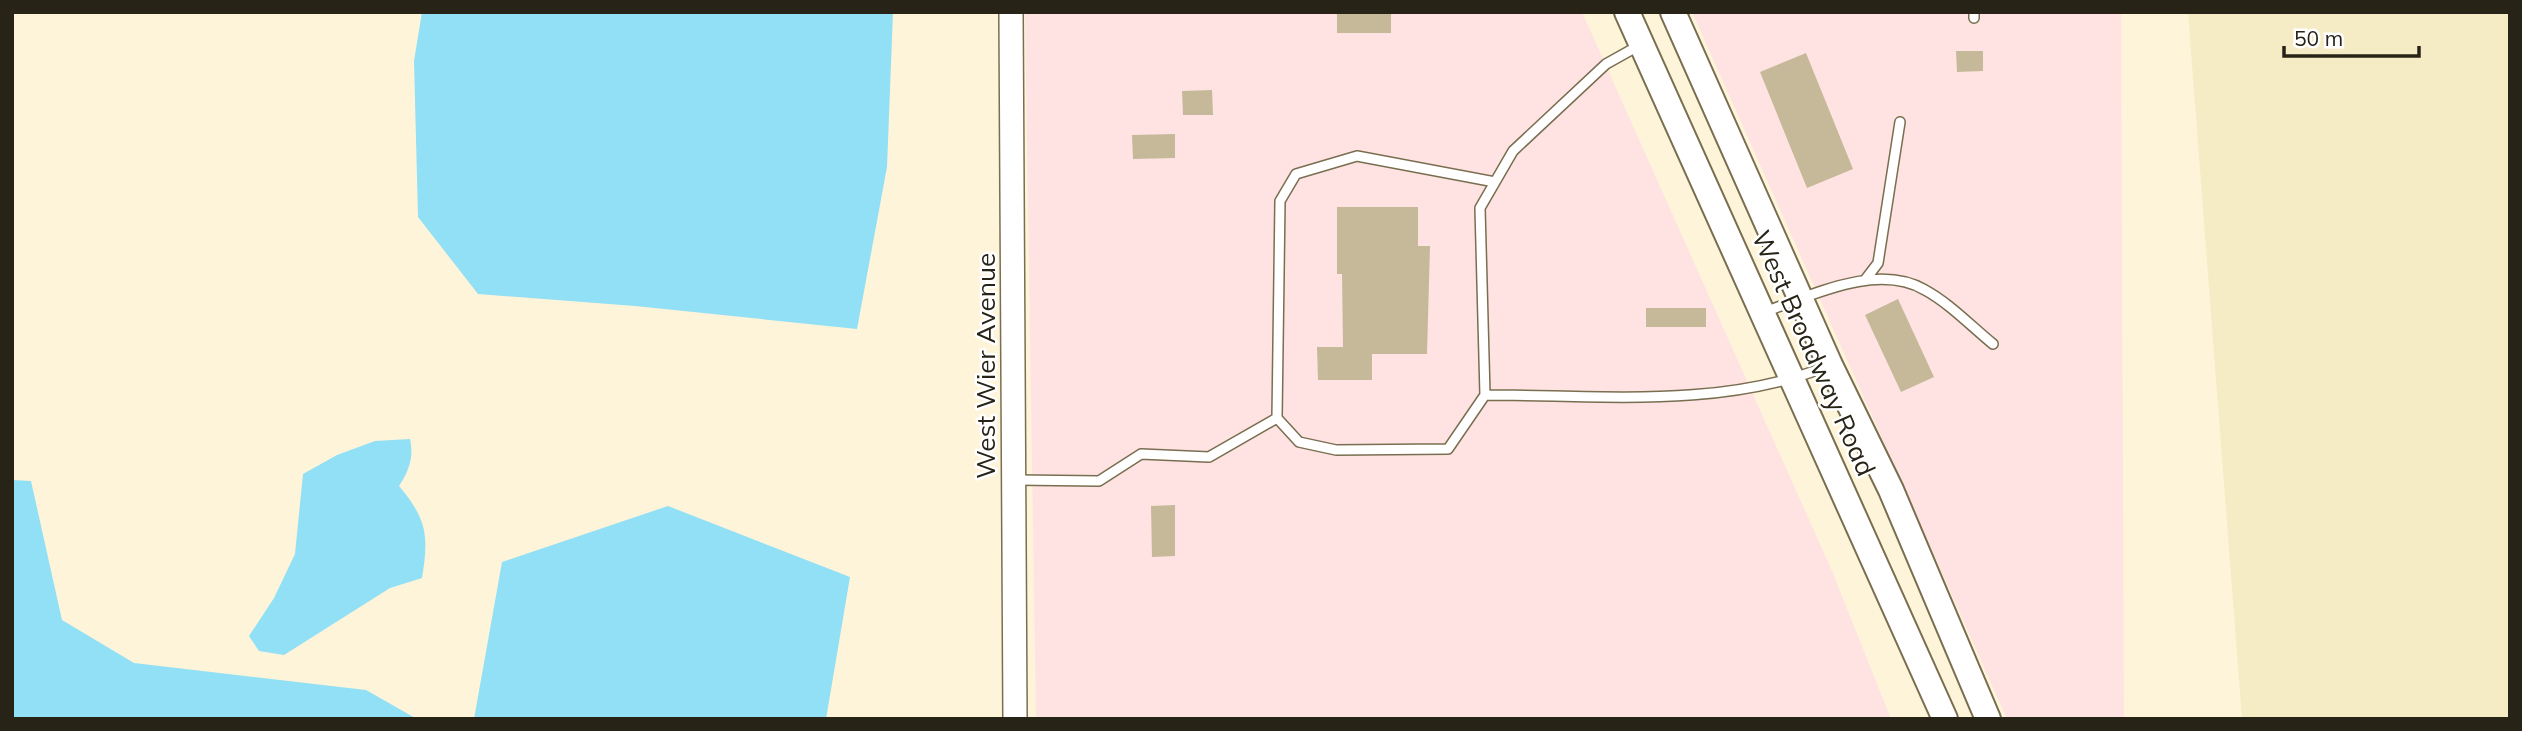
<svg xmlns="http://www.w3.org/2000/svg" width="2522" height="731" font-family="Mulish,sans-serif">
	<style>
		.industrial { fill: #fee3e2 }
		.sand { fill: #f5ebc5 }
		.water { fill: #91e0f6 }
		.building { fill: #c6b999 }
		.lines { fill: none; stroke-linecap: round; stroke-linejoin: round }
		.service-casing { stroke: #796e50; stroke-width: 12 }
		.tertiary-casing { stroke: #796e50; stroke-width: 26 }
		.secondary-casing { stroke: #796e50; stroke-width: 28 }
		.service { stroke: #fff; stroke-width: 9 }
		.tertiary { stroke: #fff; stroke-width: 23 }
		.secondary { stroke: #fff; stroke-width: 24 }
		.labels { text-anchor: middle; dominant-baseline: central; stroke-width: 5; stroke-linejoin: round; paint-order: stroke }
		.street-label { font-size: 26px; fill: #272316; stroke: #fff }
	</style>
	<rect width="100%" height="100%" fill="#fef4d9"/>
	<!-- industrial -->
	<path class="industrial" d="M1025 12H1582L1832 571 1891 719H1036Z
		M1692 12H2121L2124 719H2007Z"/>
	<!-- sand -->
	<path class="sand" d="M2188 12H2510V719H2242Z"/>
	<!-- water -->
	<path class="water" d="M422 12H893L887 167 857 329 635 306 478 294 418 217 414 61Z
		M410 439C414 457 409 471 399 486 427 519 429 536 422 578L390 588 284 655 259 651 249 636 274 598 295 554 303 474 337 455 375 441Z
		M12 480 31 481 62 620 134 663 366 690 417 719H12Z
		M668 506 850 577 826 719H474L502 562Z"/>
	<!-- building -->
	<path class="building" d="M1337 12H1391V33H1337Z
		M1956 51H1983V71L1957 72Z
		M1806 53 1853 169 1807 188 1760 72Z
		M1212 90 1213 115H1183L1182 91Z
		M1175 134V158L1133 159 1132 135Z
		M1337 207H1418V246H1430L1427 354H1372V380H1318L1317 347H1343L1342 274H1337Z
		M1898 299 1934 377 1901 392 1865 315Z
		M1646 308H1706V327H1646Z
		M1175 505V556L1152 557 1151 506Z"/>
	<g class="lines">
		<defs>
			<path id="service" d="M1974 12V18
				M1495 182 1357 156 1296 174 1280 201 1277 418 1299 442 1336 450 1448 449 1485 395 1480 208 1513 151 1606 64 1640 45
				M1865 280 1878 263 1900 122
				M1764 312C1811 296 1877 262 1925 290 1949 303 1971 326 1993 344
				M1485 395C1600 395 1720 409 1828 366
				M1015 480 1099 481 1141 454 1209 457 1277 418"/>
			<path id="tertiary" d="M1011 12 1015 719"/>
			<path id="secondary" d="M1627 12 1945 719
				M1673 12 1830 365 1891 490 1988 719"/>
		</defs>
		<!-- service casing -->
		<use href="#service" class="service-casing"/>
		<!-- tertiary casing -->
		<use href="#tertiary" class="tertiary-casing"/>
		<!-- secondary casing -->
		<use href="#secondary" class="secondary-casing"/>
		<!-- service -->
		<use href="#service" class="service"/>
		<!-- tertiary -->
		<use href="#tertiary" class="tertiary"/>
		<!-- secondary -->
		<use href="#secondary" class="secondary"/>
	</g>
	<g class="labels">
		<!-- street labels -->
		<g class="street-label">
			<text transform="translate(1814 353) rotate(66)">West Broadway Road</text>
			<text transform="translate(985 366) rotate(-90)">West Wier Avenue</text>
		</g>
	</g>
	<!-- border -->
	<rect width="2522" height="731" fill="none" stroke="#272316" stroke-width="28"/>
	<!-- scale -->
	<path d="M2284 46v10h135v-10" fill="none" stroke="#272316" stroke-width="3.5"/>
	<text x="2294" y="46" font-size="21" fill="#272316" stroke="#ffffff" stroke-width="5" paint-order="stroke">50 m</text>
</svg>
